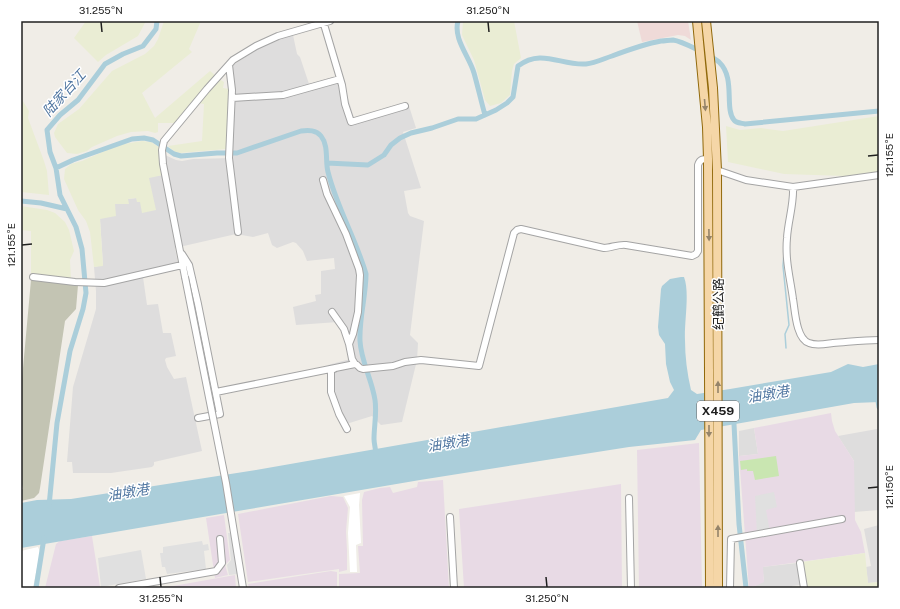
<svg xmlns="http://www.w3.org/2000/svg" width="900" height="609" font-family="'Public Sans','Noto Sans SC',sans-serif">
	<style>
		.residential { fill: #dedddd }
		.commercial { fill: #efdad8 }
		.industrial { fill: #e8dae5 }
		.construction { fill: #c3c4b3 }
		.farmland { fill: #eaedd4 }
		.grass { fill: #c9e6b1 }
		.parking { fill: #e0e0e0 }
		.water { fill: #abceda }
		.pier { fill: #fff }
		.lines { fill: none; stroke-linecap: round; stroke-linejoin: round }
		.stream { stroke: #abceda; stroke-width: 1.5 }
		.canal { stroke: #abceda; stroke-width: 5 }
		.minor-casing { stroke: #a4a4a4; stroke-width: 8 }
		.major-casing { stroke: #91690b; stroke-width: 10 }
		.minor { stroke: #fff; stroke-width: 6 }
		.major { stroke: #f5d6a7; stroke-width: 8 }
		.minor-bridge-casing { stroke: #a4a4a4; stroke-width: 8; stroke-linecap: butt }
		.minor-bridge { stroke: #fff; stroke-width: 6 }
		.oneway { fill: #95846a }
		.ticks { fill: none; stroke: #202020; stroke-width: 1.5 }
		.labels { text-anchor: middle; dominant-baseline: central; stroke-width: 3; stroke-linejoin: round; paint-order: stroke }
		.shield { fill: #fff; stroke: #636363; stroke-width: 1 }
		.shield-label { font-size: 12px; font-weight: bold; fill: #202020 }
		.street-label { font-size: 13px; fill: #202020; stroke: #fff }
		.water-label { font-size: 14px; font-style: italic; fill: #5076a1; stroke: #fff }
		.neatline { fill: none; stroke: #202020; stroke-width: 1.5 }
		.ticks-label { font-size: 10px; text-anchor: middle; fill: #202020 }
	</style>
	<rect width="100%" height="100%" fill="#f0ede7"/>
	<!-- residential -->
	<path class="residential" d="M293 35 297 54 300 57 309 84 341 75 354 118 408 103 416 128 403 132 421 188 404 191 408 213 410 216 424 221 410 335 418 343 417 360 402 422 381 425 372 416 343 425 334 407 328 365 350 359 347 343 338 322 296 325 293 307 316 301 315 295 321 294V271L335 269 334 258 307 261 303 251 296 243 293 242 277 248 272 245 268 233 253 237 236 234 175 248 179 269 143 277 147 305 158 304 163 333H171L176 356 166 358 165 360 167 367 174 379 186 377 202 451 154 462V465L152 467 111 473H73L72 462H67L73 387 96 309V291L94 267 103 265 100 219 115 204H128V199L137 198V202L149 177 162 175 165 155 176 160 182 161 193 159 233 158 232 66 260 47 287 36Z
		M754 428 758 454 739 456V431Z
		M877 429 879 444V510L854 512V461L838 436Z
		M879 525V582L868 583 866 567 871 566 864 529Z
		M797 563 800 585 792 586V588H749H752L764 580 762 567Z"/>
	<!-- commercial -->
	<path class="commercial" d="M637 21H688L691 40 685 36 678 35 642 42Z"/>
	<!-- industrial -->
	<path class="industrial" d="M831 413 832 421 835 431 854 461 855 520 861 532 865 553 763 567 764 582 758 585 749 588 739 456 758 454 754 428Z
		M699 443 702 588H639L637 450Z
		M443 480 449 588H339V574L360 573 358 546H363L362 500 364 492 380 488 390 487 393 493 417 487 418 482Z
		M621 484 622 588H464L459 509Z
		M331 496 343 497 348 508 346 531 347 551V570L339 572V569L248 582 238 514Z
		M224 515 230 560 225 565 228 575 215 578 206 518Z
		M92 536 100 587 93 588H45L56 544 60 541Z
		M331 571 337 572V588H249L248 584Z
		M235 575 236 588H162Z"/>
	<!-- construction -->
	<path class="construction" d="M31 280 78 285 76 309 65 321 40 488 39 493 34 498 21 501V490L23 489 21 480V390Z"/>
	<!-- farmland -->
	<path class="farmland" d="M86 21H146L138 36 106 55 98 62 74 38Z
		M164 21H201L189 49 192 52 142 93 155 118 210 71 216 76 174 123H158V132L155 133 148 131 131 132 117 136 92 147 87 151 77 154 67 153 55 137 54 133 58 124 79 109 112 71 145 54 154 46 158 39Z
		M463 21H514L521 58 514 64 512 71 510 95 501 103 490 106 485 100 474 60 462 35Z
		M219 79 224 82 223 88 229 89 226 149 180 153 175 152 168 146 202 141 204 104 198 103Z
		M21 98 29 111 28 118 44 161 47 171 49 195 21 192Z
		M879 116V173L845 176 784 174 728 162 726 126 740 130 761 128 783 131Z
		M142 141 151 142 159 147V157L163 175 149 178 156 210 142 213 140 202H137L136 198 128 199 129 204H115L116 216 100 219 103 266 94 267 90 232 86 221 78 210 64 179 65 169 71 164 82 161 118 145Z
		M21 206 47 210 55 213 65 222 69 230 74 251 70 260 71 280 31 275V231L21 230Z
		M865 553 868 583 879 582V588H804L802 562Z"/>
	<!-- grass -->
	<path class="grass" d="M776 456 779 476 755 480 753 471H747V469L741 470 740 461Z"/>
	<!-- parking -->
	<path class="parking" d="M774 492 777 507 766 510 770 532 757 534 755 496Z
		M228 533H232L238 574 229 575 227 565 231 560Z
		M202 541 203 545 208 544 209 550 204 551 206 569 167 574 165 567H162L160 553H163V547Z
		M141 550 146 579 101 587 98 558Z"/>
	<!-- water -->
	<path class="water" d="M681 277H684C690 292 684 323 685 340 685 356 687 373 691 390L697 394 730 389 831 372 848 364 863 367 879 364V402L854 403 701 430 695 440 629 447 420 480 21 548V503L37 500 71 499 256 470 668 398 674 390 670 382 666 364 665 344 659 335 658 327 661 289 662 286 670 279Z"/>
	<!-- pier -->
	<path class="pier" d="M360 493 359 505 361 543 356 545 357 572H350L348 533 350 507 344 496Z
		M38 547 40 552 33 588H21V551Z"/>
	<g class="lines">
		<!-- stream -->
		<path class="stream" d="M784 253 783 266 789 325 785 334 786 348"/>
		<!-- canal -->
		<path class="canal" d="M458 21C453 39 469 56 474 73 478 87 481 101 485 115
			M327 163 368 165 384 155 391 145 400 138 411 133 432 128 458 119H476L496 110 507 103 513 97 518 66C542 48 561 66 586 64 595 63 603 59 612 56 628 50 644 44 661 41 665 41 669 40 673 40 682 41 713 57 719 62 736 78 724 108 734 120 736 123 741 123 745 124L879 111
			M56 168 73 160 132 139 144 138 153 140 174 154 181 156 217 153H237L301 131C309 130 316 130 321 136 329 146 325 161 328 172 337 208 356 239 366 274 366 296 359 318 360 341 361 361 372 380 375 400 377 413 374 426 374 439 374 444 376 450 376 455
			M21 201 41 203 67 209 76 227 82 249 86 293 83 309 70 351 57 423 49 506
			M67 209 60 195 56 168 50 152 47 130 60 115 78 100 105 64 123 54 143 46 156 29 157 21
			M877 395 879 407
			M734 424 739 524 746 588
			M36 588 44 538"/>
		<defs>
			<path id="minor" d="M323 21 342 85 345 104 351 122 405 106
				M229 65 232 90 229 158 238 232
				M232 98 283 95 340 79
				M717 170 746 180 793 187 879 175
				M323 180 327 194 346 234 359 269 360 275 358 312 353 334 349 344 352 359 355 364
				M793 187C794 204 788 221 787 238 785 260 790 277 793 299 795 310 796 339 809 343 816 346 825 344 833 343 848 342 864 340 879 340
				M182 254 189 265 198 304 220 414 198 418
				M33 277 75 282 104 283 182 265
				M185 277 163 164 162 150 164 141 207 89 233 60 256 46 278 36 330 21
				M332 312 344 329 349 344
				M334 369 331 370V392L339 414 347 429
				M216 392 355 364 357 365 360 368 363 369 393 366 405 362 421 360 479 366 514 233 517 230 521 229 604 248C611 248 618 244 626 245L692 256 696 254 698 251V165C700 159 703 159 708 159
				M629 498 631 588
				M450 517 454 588
				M800 563 804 588
				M119 588 216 571 222 563 220 539
				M730 588 731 539 842 519"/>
			<path id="major" d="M697 21 707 127 708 159 710 588
				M706 21 713 88 717 170 718 588"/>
		</defs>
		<!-- minor casing -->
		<use href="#minor" class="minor-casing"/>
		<!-- major casing -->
		<use href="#major" class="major-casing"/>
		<!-- minor -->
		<use href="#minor" class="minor"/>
		<!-- major -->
		<use href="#major" class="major"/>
		<defs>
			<path id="minor-bridge" d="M185 277 226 483 243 588"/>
		</defs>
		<!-- minor-bridge casing -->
		<use href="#minor-bridge" class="minor-bridge-casing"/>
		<!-- minor-bridge -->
		<use href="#minor-bridge" class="minor-bridge"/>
	</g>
	<!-- one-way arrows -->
	<defs><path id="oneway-solid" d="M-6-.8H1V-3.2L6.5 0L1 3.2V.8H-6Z"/></defs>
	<g class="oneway">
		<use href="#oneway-solid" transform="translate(705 105) rotate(85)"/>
		<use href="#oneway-solid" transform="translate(709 235) rotate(89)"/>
		<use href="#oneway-solid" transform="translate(718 387) rotate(-90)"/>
		<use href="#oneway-solid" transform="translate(709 431) rotate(90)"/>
		<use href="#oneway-solid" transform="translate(718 531) rotate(-90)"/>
	</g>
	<!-- ticks -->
	<path class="ticks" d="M101 22 102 32M488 22 489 32M868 156 878 155M22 245 32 244M868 488 878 487M160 577 161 587M546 577 547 587"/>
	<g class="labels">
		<!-- shield labels -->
		<rect class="shield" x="697" y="401" width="42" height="20" rx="3"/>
		<g class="shield-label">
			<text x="718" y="411">X459</text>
		</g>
		<!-- street labels -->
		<g class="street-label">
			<text transform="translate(718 304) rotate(-90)">纪鹤公路</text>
		</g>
		<!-- water labels -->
		<g class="water-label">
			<text transform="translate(64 93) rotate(-48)">陆家台江</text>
			<text transform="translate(768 394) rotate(-9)">油墩港</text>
			<text transform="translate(448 443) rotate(-9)">油墩港</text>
			<text transform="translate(128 492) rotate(-9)">油墩港</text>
		</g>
	</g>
	<!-- border -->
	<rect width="900" height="609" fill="none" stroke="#ffffff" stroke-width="44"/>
	<rect x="22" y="22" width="856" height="565" class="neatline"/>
	<g class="ticks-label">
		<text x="101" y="14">31.255°N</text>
		<text x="488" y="14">31.250°N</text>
		<text transform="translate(889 155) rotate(-90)" y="4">121.155°E</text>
		<text transform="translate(11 245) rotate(-90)" y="4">121.155°E</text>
		<text transform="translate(889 487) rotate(-90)" y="4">121.150°E</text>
		<text x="161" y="602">31.255°N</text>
		<text x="547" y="602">31.250°N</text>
	</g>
</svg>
